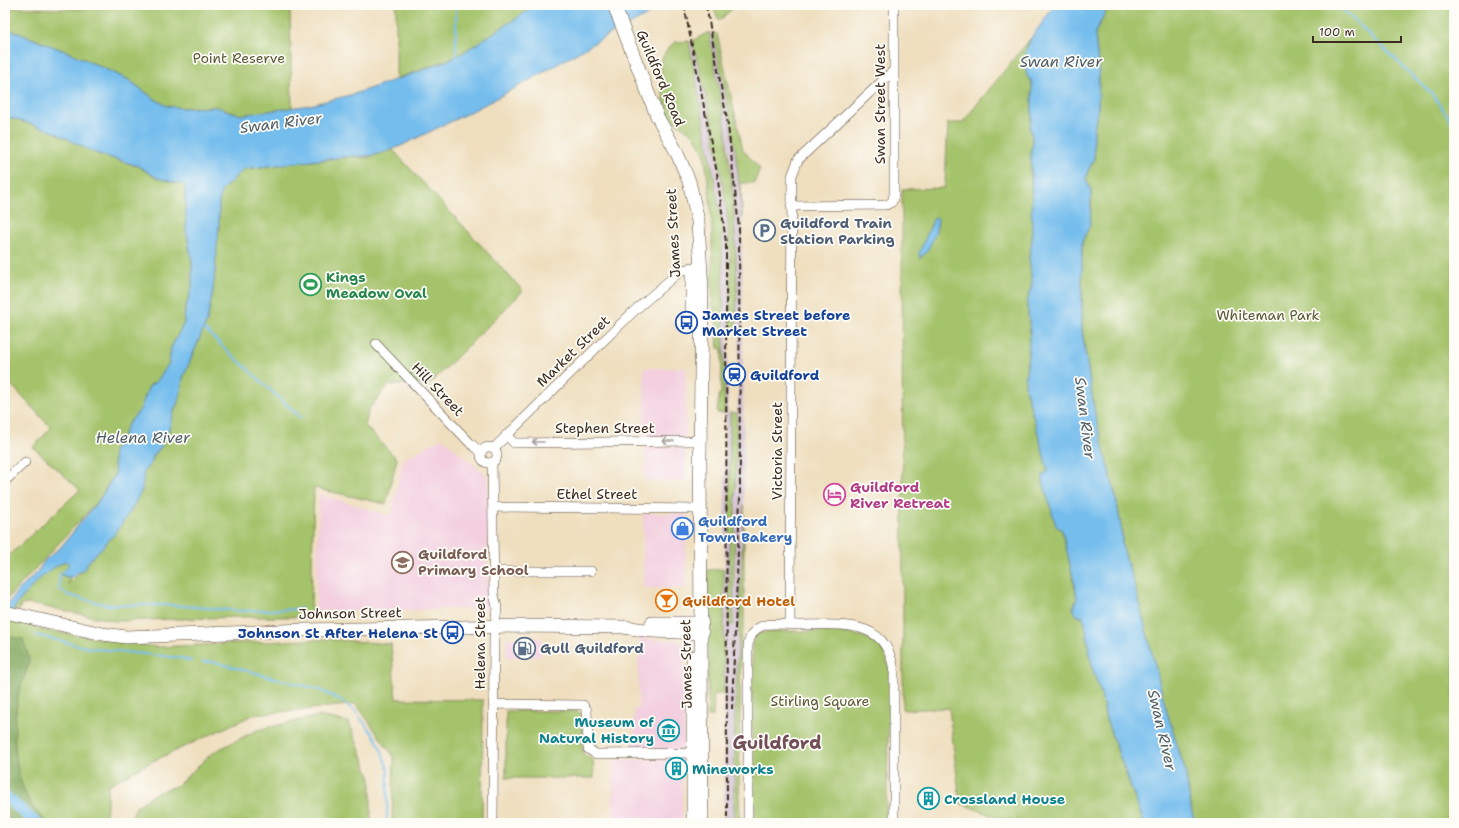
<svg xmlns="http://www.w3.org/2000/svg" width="1459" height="828" font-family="'Shantell Sans',sans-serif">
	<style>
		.built { fill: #f3cfdf }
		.industrial { fill: #cfbdce }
		.green { fill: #a4c36b; stroke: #707644 }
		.forest { fill: #83a95f; stroke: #5f6a3e }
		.water { fill: #75bded; stroke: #587486 }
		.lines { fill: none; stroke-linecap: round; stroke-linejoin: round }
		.stream { stroke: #75bded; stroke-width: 2 }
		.river { stroke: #75bded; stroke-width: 11 }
		.minor-casing { stroke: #564536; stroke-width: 10 }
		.highway-casing { stroke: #564536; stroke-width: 14 }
		.minor { stroke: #fff; stroke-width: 9 }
		.highway { stroke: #fff; stroke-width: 13 }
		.rail { stroke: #3b2a1e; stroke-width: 2; stroke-dasharray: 6 3; stroke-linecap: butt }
		.oneway { stroke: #a79f9a }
		.labels { text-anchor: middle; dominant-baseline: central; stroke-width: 3.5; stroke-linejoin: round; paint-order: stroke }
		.park-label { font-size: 14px; fill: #5a5835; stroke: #fdfcf7 }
		.street-label { font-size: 14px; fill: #3b2a1e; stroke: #fdfcf7 }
		.service-label { font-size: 14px; font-weight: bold; fill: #4e5e75; stroke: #fdfcf7; text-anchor: start }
		.leisure-label { font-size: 14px; font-weight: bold; fill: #27864d; stroke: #fdfcf7; text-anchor: start }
		.transit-label { font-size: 14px; font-weight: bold; fill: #164399; stroke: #fdfcf7; text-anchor: start }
		.hotel-label { font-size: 14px; font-weight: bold; fill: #b23c85; stroke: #fdfcf7; text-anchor: start }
		.shop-label { font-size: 14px; font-weight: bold; fill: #366cbe; stroke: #fdfcf7; text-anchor: start }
		.education-label { font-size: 14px; font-weight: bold; fill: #785e54; stroke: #fdfcf7; text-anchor: start }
		.food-label { font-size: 14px; font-weight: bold; fill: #c56008; stroke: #fdfcf7; text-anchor: start }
		.culture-label { font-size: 14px; font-weight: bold; fill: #0d838f; stroke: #fdfcf7; text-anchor: start }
		.water-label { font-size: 15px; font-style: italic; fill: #4f5d66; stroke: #fdfcf7 }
		.district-label { font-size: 18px; font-weight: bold; fill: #724f58; stroke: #fdfcf7 }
	</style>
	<rect width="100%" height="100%" fill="#fdfcf7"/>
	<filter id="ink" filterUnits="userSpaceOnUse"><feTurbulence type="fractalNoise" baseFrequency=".025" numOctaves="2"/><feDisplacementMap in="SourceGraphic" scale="8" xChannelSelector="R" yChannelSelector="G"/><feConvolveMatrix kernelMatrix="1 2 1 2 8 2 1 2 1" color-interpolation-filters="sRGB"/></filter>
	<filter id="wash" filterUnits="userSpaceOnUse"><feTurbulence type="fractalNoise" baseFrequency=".012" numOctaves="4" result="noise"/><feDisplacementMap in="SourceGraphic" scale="16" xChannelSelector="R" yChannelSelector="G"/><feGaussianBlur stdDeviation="0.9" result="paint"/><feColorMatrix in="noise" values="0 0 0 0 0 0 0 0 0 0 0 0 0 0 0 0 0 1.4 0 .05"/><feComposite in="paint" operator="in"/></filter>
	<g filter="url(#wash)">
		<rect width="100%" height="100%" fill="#efdfbf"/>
		<!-- built -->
		<path class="built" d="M644 368H686V438L644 439Z
			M442 438 488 476V609L316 611 319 494 391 516 403 459Z
			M645 447H686V481H645Z
			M643 513 686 514V588H643Z
			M639 637 646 639 678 640 684 646V749L681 750H633L634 710 638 708Z
			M507 638H541V657H506Z
			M683 758 682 823H613V760Z"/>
		<!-- industrial -->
		<path class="industrial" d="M709 32H712L728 98 740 183 742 218 744 505 735 715 734 823H724L725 413 723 249 717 191 689 41H692L713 130 728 224 730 329 728 330V413H730V625H733L734 603 739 329H737L735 237 730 157Z"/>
		<!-- green -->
		<path class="green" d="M126 5H290L292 108 241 115 217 107 183 108 167 106 153 98 129 80 75 55 5 28V7C46 8 85 12 126 5Z
			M396 5H537L456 57 396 79Z
			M712 5H736L719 21Z
			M1109 5H1454V823H1196L1192 813 1185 770 1167 712 1135 587 1122 545V532L1116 498 1095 415 1082 330V242L1090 225 1091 205V191L1086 179 1088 171 1094 159V129L1098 108 1099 75 1095 33Z
			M709 32 725 124 733 196 737 285 736 329H730C730 294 732 258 728 223 721 162 708 100 692 41Z
			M712 32 717 34 743 150 760 169 754 183H741L742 218C738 153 727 95 712 32Z
			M1031 38 1026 50 1027 76 1032 82V115L1030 126 1033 144 1031 149V166L1032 241 1029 257 1032 284 1027 303 1030 331 1025 386 1048 471 1043 475 1066 543 1077 599 1073 609 1083 617 1085 623 1092 667 1101 694 1106 719 1144 823H1037L998 818 960 803 949 708 903 710 902 189 944 188 945 183 948 123H962Z
			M689 41 722 223 725 413H717L719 394H721L722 349 718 348 716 316 712 304V229L709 188 704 153 694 135 673 120 667 112 662 91 661 60 669 47 676 42Z
			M5 116 52 131 95 153 138 166 157 178 185 185 186 229 192 261V287L185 310 184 323 171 348 169 363 157 381 149 386 140 410 128 424 120 443 113 451 115 473 99 500 6 600 5 559 80 490 33 447 51 428 5 378Z
			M392 149 523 291 430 384 389 385 369 409 365 426 397 459 386 504 314 488 311 607 313 617H239L116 621 30 604 21 605 14 619 35 626V629L158 647 327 639 391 644 396 699 483 700 482 823H392L394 757 356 704 253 715 151 762 108 785 106 823H5V621C21 598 40 573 66 561L70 565 61 575 70 578 68 584 84 569 89 561 113 536 142 490 144 471 152 462 153 456 162 446 164 438 169 429 174 411 180 397 183 378 207 321 213 291 219 227V202L222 190 244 169 354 156 366 158Z
			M730 413H737L733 625H729Z
			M744 505V626L741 637 739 797 740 823H734L735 715Z
			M724 569V694H714L713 716H708L707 570Z
			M787 631C811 632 863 628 881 647 885 652 887 664 890 670L886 823H752V643L758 633Z
			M506 711H577L582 714 583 754 593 760 594 778H506Z
			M319 716 349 722 371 779V823H129L136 807 154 794 178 785 212 753 257 730Z"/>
		<!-- forest -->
		<path class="forest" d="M5 636 23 639C25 646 28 653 29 660 30 666 21 683 19 692 11 733 11 794 48 823H8L5 820Z"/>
		<!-- water -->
		<path class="water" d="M537 5H660C645 19 627 25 608 35 549 69 490 104 427 133 404 144 380 159 353 156L244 169 222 190 219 202V227L213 291 207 321 183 378 180 397 174 411 169 429 164 438 162 446 153 456 152 462 144 471 142 490 130 512 113 536 89 561 84 569 70 578 60 574 69 565 66 561C40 573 21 598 5 621V608L17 592 38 571 45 560 60 548 99 500 115 474 113 451 120 443 128 424 140 410 149 386 157 381 169 363 171 348 184 323 185 310 192 287V261L186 229 185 185 157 178 138 166 95 153 52 131 5 116V28L75 55 129 80 153 98 167 106 183 108 217 107 241 115 310 105 354 94 423 70 456 57Z
			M1055 5H1109L1095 33 1099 75 1098 108 1094 129V159L1088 171 1086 179 1091 191V204L1090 225 1082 242V330L1095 415 1116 498 1122 532V545L1135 587 1167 712 1185 770 1192 813 1196 823H1144L1106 719 1101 694 1092 667 1085 623 1083 617 1076 615 1073 608 1077 599 1075 586 1062 530 1056 526 1043 482V475L1048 471 1025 386 1030 331 1027 303 1032 284 1029 257 1032 241 1031 166V149L1033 144 1030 126 1032 115V82L1027 76 1025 66 1026 50 1031 38Z
			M934 218H938C938 230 930 251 920 258L919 253Z"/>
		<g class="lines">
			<!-- stream -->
			<path class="stream" d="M1338 5 1432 94 1454 125
				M456 57V5
				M205 330 301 418
				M60 574 59 589 68 595 107 605H172L241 611 302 609
				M36 635 89 648 181 658 191 661
				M203 662H214L320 690 340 700 355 711 375 737 382 752 388 769 387 823"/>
			<!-- river -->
			<path class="river" d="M5 796 36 823"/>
		</g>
	</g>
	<g filter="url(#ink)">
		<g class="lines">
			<defs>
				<path id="minor" d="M791 206 886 205 892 202 894 195V5
					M376 344 470 443 481 452
					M506 435 514 443 692 441 697 439 700 432
					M481 455a8 8 0 1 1 16 0a8 8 0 1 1-16 0Z
					M494 448 634 311 678 273 682 270 697 267
					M492 462 494 595 497 607 494 637 493 823
					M5 481 25 462
					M494 507 701 509
					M494 571H591
					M790 625 792 176 798 160 894 70
					M493 704 583 705 587 710 588 749 596 754 698 753
					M748 823V645C750 636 753 630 762 626 769 622 792 625 801 625 842 625 888 618 894 672V823"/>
				<path id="highway" d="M614 5 657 116 676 151 689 181 698 221 702 291 700 457 702 823
					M692 315V269
					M5 612 103 634 126 637 306 630 519 626 623 627 652 631 702 633
					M652 623H702
					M693 823V657"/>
			</defs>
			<!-- minor casing -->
			<use href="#minor" class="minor-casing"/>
			<!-- highway casing -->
			<use href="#highway" class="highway-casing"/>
			<!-- minor -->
			<use href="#minor" class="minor"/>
			<!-- highway -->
			<use href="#highway" class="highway"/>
			<!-- rail -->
			<path class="rail" d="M684 5 717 173 726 243 727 823
				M706 5 728 125 739 228 740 498 732 709"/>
		</g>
		<!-- one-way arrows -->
		<defs><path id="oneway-shaft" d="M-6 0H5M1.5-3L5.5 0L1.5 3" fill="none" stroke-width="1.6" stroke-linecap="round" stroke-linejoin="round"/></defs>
		<g class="oneway">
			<use href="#oneway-shaft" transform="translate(668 441) rotate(180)"/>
			<use href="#oneway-shaft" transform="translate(538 442) rotate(180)"/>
		</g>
	</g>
	<!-- icons -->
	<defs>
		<symbol id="parking-ring" viewBox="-11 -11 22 22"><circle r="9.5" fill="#fdfcf7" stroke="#5c6f8a" stroke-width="1.5"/><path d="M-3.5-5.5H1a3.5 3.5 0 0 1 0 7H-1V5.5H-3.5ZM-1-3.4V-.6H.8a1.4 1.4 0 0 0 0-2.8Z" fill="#5c6f8a"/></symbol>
		<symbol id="stadium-ring" viewBox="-11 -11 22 22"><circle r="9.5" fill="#fdfcf7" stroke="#2e9e5b" stroke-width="1.5"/><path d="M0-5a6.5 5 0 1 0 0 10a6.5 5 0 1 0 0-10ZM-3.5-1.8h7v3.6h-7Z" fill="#2e9e5b"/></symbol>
		<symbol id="bus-ring" viewBox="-11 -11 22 22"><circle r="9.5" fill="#fdfcf7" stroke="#1a4fb4" stroke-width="1.5"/><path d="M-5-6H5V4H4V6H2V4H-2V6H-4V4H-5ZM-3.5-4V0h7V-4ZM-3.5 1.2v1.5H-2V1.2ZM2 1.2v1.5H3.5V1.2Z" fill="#1a4fb4"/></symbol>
		<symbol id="station-ring" viewBox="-11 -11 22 22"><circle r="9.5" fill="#fdfcf7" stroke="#1a4fb4" stroke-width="1.5"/><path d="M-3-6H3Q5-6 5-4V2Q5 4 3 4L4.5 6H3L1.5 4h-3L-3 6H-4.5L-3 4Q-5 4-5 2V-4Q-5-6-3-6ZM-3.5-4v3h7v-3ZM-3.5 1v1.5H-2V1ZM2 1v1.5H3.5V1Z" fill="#1a4fb4"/></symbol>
		<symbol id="hotel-ring" viewBox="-11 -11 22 22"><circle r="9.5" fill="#fdfcf7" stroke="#d1479c" stroke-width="1.5"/><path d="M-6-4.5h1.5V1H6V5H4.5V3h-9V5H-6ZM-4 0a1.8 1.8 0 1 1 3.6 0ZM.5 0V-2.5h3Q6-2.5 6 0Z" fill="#d1479c"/></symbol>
		<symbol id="shop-ring" viewBox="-11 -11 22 22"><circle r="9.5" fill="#fdfcf7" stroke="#3f7fe0" stroke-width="1.5"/><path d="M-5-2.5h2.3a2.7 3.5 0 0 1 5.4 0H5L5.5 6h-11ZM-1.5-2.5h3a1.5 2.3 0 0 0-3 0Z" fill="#3f7fe0"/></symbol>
		<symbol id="school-ring" viewBox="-11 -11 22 22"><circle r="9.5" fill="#fdfcf7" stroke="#8d6e63" stroke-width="1.5"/><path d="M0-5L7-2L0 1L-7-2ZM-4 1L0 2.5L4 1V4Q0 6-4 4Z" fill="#8d6e63"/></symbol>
		<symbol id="bar-ring" viewBox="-11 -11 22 22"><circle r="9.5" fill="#fdfcf7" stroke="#e8710a" stroke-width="1.5"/><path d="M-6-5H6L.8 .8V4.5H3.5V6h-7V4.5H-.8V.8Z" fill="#e8710a"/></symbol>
		<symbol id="fuel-ring" viewBox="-11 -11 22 22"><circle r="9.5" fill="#fdfcf7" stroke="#5c6f8a" stroke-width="1.5"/><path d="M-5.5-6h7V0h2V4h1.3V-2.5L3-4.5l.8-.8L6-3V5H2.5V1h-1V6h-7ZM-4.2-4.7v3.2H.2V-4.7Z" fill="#5c6f8a"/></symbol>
		<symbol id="museum-ring" viewBox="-11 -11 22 22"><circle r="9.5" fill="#fdfcf7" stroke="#0f9aa8" stroke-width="1.5"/><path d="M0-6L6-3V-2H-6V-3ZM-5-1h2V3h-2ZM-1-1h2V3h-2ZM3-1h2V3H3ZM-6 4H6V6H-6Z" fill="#0f9aa8"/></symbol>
		<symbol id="building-ring" viewBox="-11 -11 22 22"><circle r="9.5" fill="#fdfcf7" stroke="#0f9aa8" stroke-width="1.5"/><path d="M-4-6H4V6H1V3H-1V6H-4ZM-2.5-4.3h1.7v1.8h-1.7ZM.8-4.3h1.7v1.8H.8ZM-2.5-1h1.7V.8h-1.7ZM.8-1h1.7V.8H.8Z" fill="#0f9aa8"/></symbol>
	</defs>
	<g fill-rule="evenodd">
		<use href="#parking-ring" x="752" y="218" width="25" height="25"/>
		<use href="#stadium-ring" x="298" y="272" width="25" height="25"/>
		<use href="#bus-ring" x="674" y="310" width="25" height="25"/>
		<use href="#station-ring" x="722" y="362" width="25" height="25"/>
		<use href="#hotel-ring" x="822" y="482" width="25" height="25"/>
		<use href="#shop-ring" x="670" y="516" width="25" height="25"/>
		<use href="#school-ring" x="390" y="550" width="25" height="25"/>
		<use href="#bar-ring" x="654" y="588" width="25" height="25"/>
		<use href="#bus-ring" x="440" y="620" width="25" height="25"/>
		<use href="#fuel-ring" x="512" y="636" width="25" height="25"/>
		<use href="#museum-ring" x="656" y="718" width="25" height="25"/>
		<use href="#building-ring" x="664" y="756" width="25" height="25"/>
		<use href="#building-ring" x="916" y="786" width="25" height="25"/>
	</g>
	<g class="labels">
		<!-- park labels -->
		<g class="park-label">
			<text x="239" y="58">Point Reserve</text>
			<text x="1268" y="315">Whiteman Park</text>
			<text x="820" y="701">Stirling Square</text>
		</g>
		<!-- street labels -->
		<g class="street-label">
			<text transform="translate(661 78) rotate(67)">Guildford Road</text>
			<text transform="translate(880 104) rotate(-90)">Swan Street West</text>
			<text transform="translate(673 233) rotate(-93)">James Street</text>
			<text transform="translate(573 351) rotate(-44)">Market Street</text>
			<text transform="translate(438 389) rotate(46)">Hill Street</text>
			<text x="605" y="428">Stephen Street</text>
			<text transform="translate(777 451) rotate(-90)">Victoria Street</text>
			<text x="597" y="494">Ethel Street</text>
			<text transform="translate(350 613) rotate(-1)">Johnson Street</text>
			<text transform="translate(480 643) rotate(-90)">Helena Street</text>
			<text transform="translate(686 664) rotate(-91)">James Street</text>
		</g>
		<!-- service labels -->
		<g class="service-label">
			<text x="780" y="223">Guildford Train<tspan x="780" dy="16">Station Parking</tspan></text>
			<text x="540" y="648">Gull Guildford</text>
		</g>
		<!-- leisure labels -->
		<g class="leisure-label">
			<text x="326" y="277">Kings<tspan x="326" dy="16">Meadow Oval</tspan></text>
		</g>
		<!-- transit labels -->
		<g class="transit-label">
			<text x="702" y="315">James Street before<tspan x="702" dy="16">Market Street</tspan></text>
			<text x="750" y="375">Guildford</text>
			<text x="438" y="633" text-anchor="end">Johnson St After Helena St</text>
		</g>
		<!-- hotel labels -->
		<g class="hotel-label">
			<text x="850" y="487">Guildford<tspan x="850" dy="16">River Retreat</tspan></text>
		</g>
		<!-- shop labels -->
		<g class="shop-label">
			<text x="698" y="521">Guildford<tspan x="698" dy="16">Town Bakery</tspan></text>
		</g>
		<!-- education labels -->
		<g class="education-label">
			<text x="418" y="554">Guildford<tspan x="418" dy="16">Primary School</tspan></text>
		</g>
		<!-- food labels -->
		<g class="food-label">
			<text x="682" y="601">Guildford Hotel</text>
		</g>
		<!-- culture labels -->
		<g class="culture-label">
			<text x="654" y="722" text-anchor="end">Museum of<tspan x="654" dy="16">Natural History</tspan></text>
			<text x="692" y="769">Mineworks</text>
			<text x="944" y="799">Crossland House</text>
		</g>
		<!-- water labels -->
		<g class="water-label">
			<text x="1061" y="62">Swan River</text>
			<text transform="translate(281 123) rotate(-7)">Swan River</text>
			<text transform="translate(1085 418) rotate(83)">Swan River</text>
			<text x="143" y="438">Helena River</text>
			<text transform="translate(1162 730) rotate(77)">Swan River</text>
		</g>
		<!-- district labels -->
		<g class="district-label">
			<text x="777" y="743">Guildford</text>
		</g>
	</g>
	<!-- margin -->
	<rect width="1459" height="828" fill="none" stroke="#fdfcf7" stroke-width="20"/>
	<!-- scale -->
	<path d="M1313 36v6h88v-6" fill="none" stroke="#3b2a1e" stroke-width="2"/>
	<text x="1319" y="36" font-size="12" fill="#3b2a1e" stroke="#fdfcf7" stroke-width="3" paint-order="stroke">100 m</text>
</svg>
